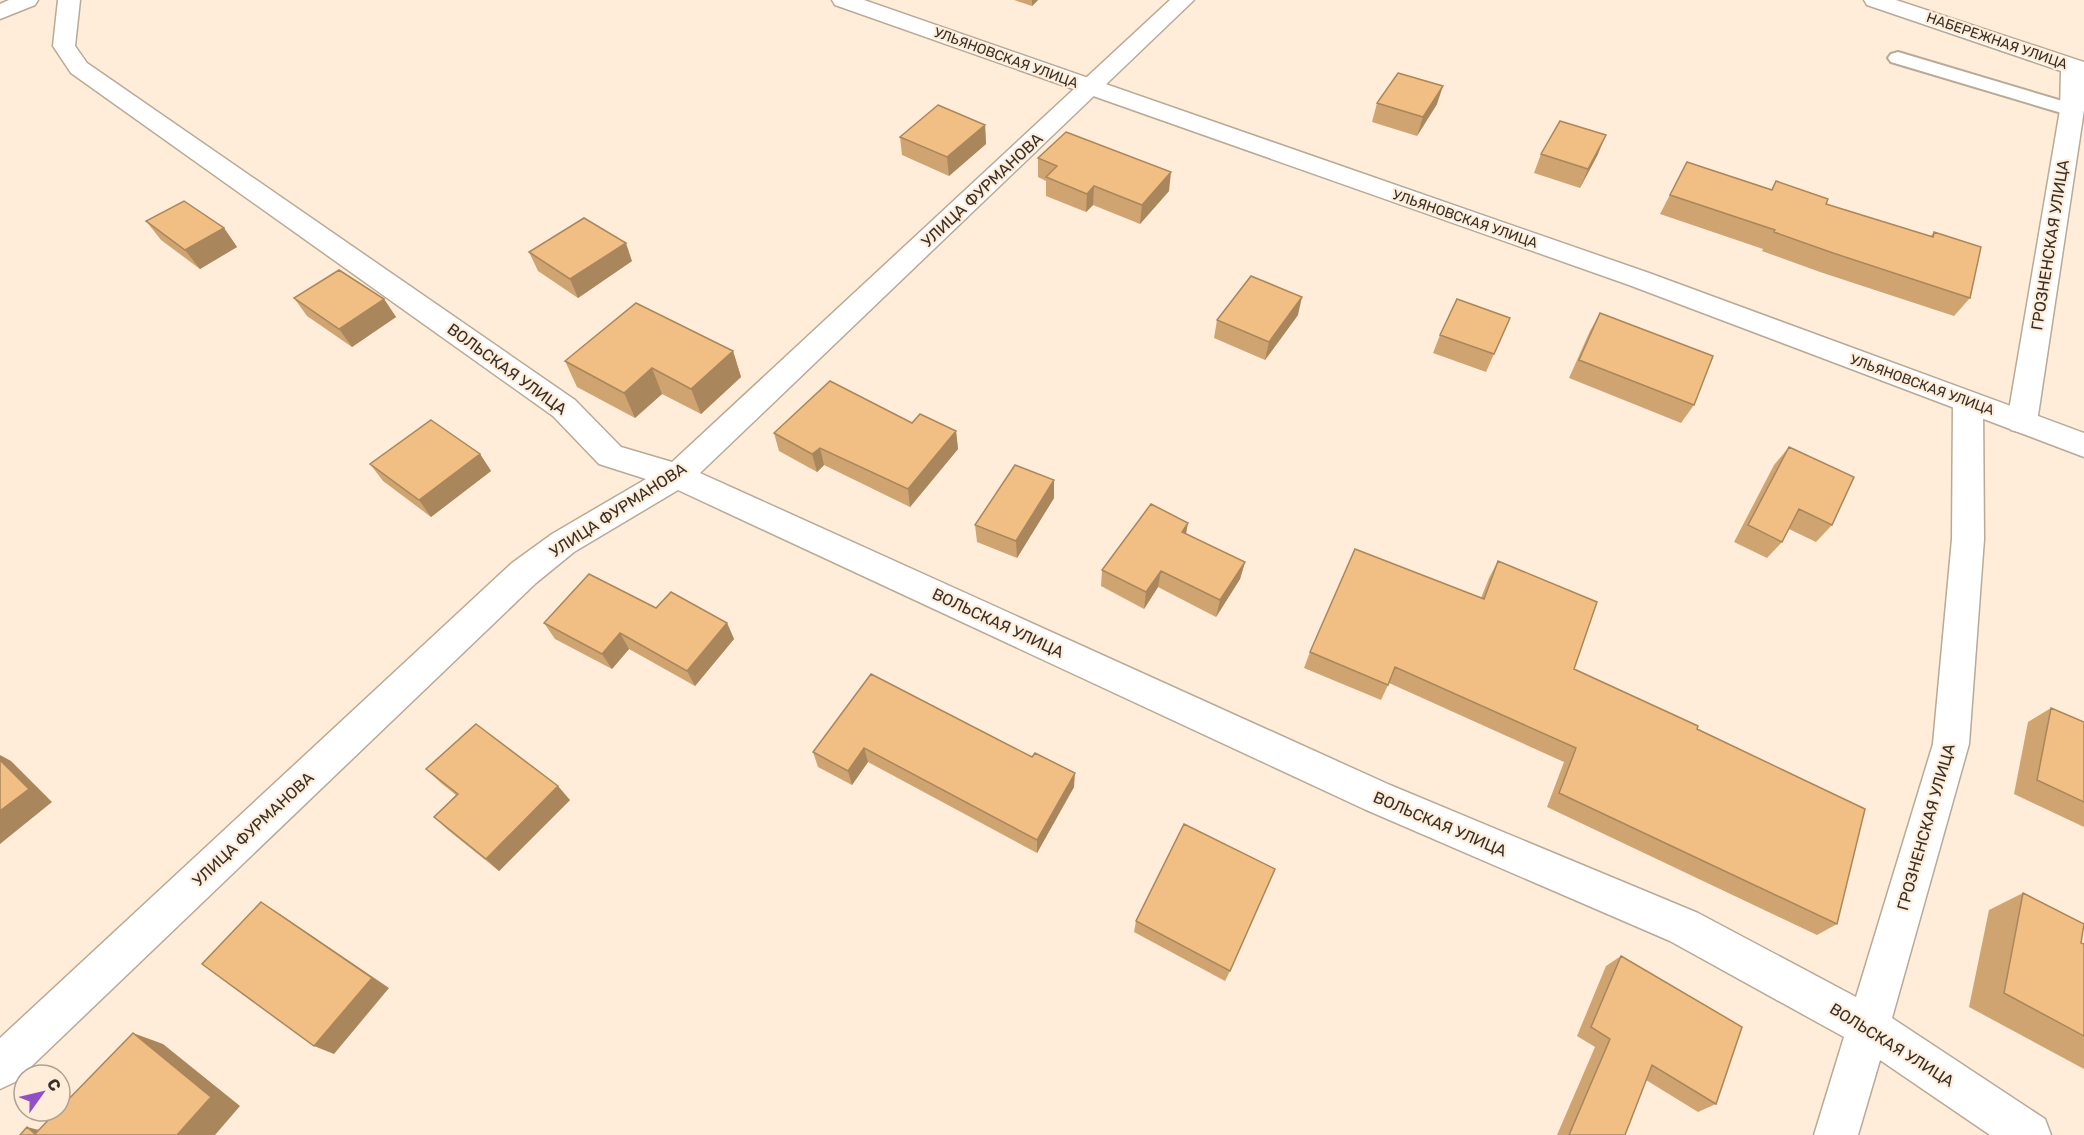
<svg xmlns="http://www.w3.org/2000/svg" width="2084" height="1135" font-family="Rubik,sans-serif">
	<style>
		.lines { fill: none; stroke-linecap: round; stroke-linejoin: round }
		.service-casing { stroke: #b9a997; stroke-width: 4 }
		.minor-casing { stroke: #b9a997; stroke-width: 3 }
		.tertiary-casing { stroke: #b9a997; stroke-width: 3 }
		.service { fill: #fff; fill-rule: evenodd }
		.minor { fill: #fff; fill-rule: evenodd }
		.tertiary { fill: #fff; fill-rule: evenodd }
		.wall { fill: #cfa471 }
		.shaded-wall { fill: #a9865c }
		.building { fill: #f1bf83; stroke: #a9865c; stroke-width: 1.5 }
		.labels { text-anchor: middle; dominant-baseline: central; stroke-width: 4.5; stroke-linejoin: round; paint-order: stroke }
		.far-street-label { font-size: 14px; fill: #373029; stroke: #ffedda }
		.street-label { font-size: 16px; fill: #373029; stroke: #ffedda }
	</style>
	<rect width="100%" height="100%" fill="#ffedda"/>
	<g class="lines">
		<defs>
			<path id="service" d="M1898 52 2079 106 2082 110 2079 114 2072 116 2065 114 1891 62 1888 58 1891 54Z"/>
			<path id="minor" d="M9 0H38L35 5 0 19V4Z
				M58 0H80L75 46 87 63 575 400 621 447 672 462 1170 0H1194L700 473 1390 785 1698 913 1856 997 1933 744 1952 539 1953 403 1958 395 1968 392 1978 395 1983 403 1984 539 1969 744 1892 1018 2045 1119 2051 1135H1990L1880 1060 1858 1135H1814L1844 1037 1670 941 1364 809 678 490 574 552 536 583 15 1082 0 1089V1038L512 563 552 534 646 479 599 464 553 416 71 73 53 46Z
				M1864 0H1896L2084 62V110L2037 422 2033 430 2022 433 2011 430 2007 422 2060 110 2061 71 1867 5Z"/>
			<path id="tertiary" d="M832 0H864L1649 273 2084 433V457L1629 285 835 5Z"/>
		</defs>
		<!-- service casing -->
		<use href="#service" class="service-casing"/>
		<!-- minor casing -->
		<use href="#minor" class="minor-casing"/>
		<!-- tertiary casing -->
		<use href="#tertiary" class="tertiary-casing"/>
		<!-- service -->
		<use href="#service" class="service"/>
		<!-- minor -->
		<use href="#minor" class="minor"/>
		<!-- tertiary -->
		<use href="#tertiary" class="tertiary"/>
	</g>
	<!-- wall -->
	<path class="wall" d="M1014 0H1038L1032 6Z
		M1377 103 1437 104 1417 136 1372 122Z
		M985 125 986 144 949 176 902 155 900 137Z
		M1541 154H1598L1580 188 1534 173Z
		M1038 158 1169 191 1140 224 1093 205 1086 212 1046 196V181L1038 177Z
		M1687 162 1771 190 1776 181 1826 204 1930 237 1934 232 1970 298 1954 316 1820 272 1762 251 1763 249 1660 214Z
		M146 221 224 228 237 247 200 269 161 240Z
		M529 252 632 261 578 298 538 271Z
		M294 298 384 299 396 317 352 347 307 316Z
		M1600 313 1694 405 1681 423 1569 378 1590 331Z
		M1298 315 1265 360 1214 338 1217 320Z
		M1510 318 1486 372 1433 353 1440 335Z
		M733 351 741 377 701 414 662 394 635 418 577 387 565 361Z
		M912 423 956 431 958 449 910 507 824 465 817 472 779 451 774 433Z
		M1789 447 1832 525 1816 542 1789 529 1782 542 1767 558 1734 542 1774 465Z
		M480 454 491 471 431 517 383 481 370 464Z
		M1054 498 1017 558 977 542 975 525Z
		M1187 534 1245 562 1240 579 1216 617 1158 587 1144 609 1101 586 1102 570Z
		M1498 561 1574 669 1697 729 1837 924 1817 935 1547 807 1564 762 1389 683 1381 700 1304 668 1310 652 1481 598 1489 578Z
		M656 608 727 623 734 639 695 686 629 649 612 669 555 639 544 623Z
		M871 674 1074 787 1037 853 868 762 852 785 818 767 813 752Z
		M2051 708 2084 722V827L2014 794 2028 722Z
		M426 769 570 800 499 871 448 830 434 817 456 795 441 783Z
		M2023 893 2081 943 2084 944V1069L1969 1007 1989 910Z
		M1136 921 1230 971 1225 981 1134 932Z
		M1621 956 1716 1104 1698 1112 1646 1080 1625 1135H1557L1595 1047 1577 1036 1606 966Z"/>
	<!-- shaded-wall -->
	<path class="shaded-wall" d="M1032 0H1038L1032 6Z
		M1443 86 1437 104 1417 136 1423 117Z
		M985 125 986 144 949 176 947 157Z
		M1606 135 1598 154 1580 188 1588 169Z
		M1171 172 1169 191 1140 224 1142 205Z
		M1094 186 1093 205 1086 212 1087 194Z
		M224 228 237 247 200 269 185 250Z
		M626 243 632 261 578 298 570 279Z
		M1302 297 1298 315 1265 360 1269 342Z
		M384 299 396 317 352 347 339 329Z
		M733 351 741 377 701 414 691 389Z
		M652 368 662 394 635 418 624 393Z
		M956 431 958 449 910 507 908 489Z
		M820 448 824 465 817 472 812 454Z
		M480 454 491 471 431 517 419 500Z
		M1054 480V498L1017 558 1016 541Z
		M1188 523 1185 540 1182 532Z
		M1245 562 1240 579 1216 617 1220 600Z
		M1161 571 1158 587 1144 609 1146 592Z
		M727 623 734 639 695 686 687 671Z
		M620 633 629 649 612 669 602 654Z
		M864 748 868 762 852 785 848 771Z
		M0 755 11 761 52 802 0 844Z
		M1075 773 1074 787 1037 853V840Z
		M558 786 570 800 499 871 486 859Z
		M261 902 280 914 389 988 334 1054 314 1046Z
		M133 1033 163 1044 240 1106 215 1135H177Z
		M27 1127 59 1135 35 1134Z"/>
	<!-- building -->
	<path class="building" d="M1398 73 1443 86 1423 117 1377 103Z
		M938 105 985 125 947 157 900 137Z
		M1560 121 1606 135 1588 169 1541 154Z
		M1066 132 1171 172 1142 205 1094 186 1087 194 1046 177 1057 166 1038 158Z
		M1687 162 1772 190 1776 181 1828 199 1826 204 1933 237 1934 232 1981 247 1970 298 1833 253 1774 232 1775 230 1670 195Z
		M184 201 224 228 185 250 146 221Z
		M584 218 626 243 570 279 529 252Z
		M339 270 384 299 339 329 294 298Z
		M1251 276 1302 297 1269 342 1217 320Z
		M1457 299 1510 318 1494 354 1440 335Z
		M636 303 733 351 691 389 652 368 624 393 565 361Z
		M1600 313 1713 356 1694 405 1579 360Z
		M830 381 912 423 920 414 956 431 908 489 820 448 812 454 774 433Z
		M431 420 480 454 419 500 370 464Z
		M1789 447 1854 477 1832 525 1799 509 1782 542 1748 525Z
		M1015 465 1054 480 1016 541 975 525Z
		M1151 504 1188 523 1182 532 1245 562 1220 600 1161 571 1146 592 1102 570Z
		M1355 549 1484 599 1498 561 1597 602 1574 669 1698 726 1697 729 1865 809 1837 924 1559 793 1576 748 1395 667 1388 685 1310 652Z
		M589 574 656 608 671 592 727 623 687 671 620 633 602 654 544 623Z
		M871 674 1032 757 1035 753 1075 773 1037 840 864 748 848 771 813 752Z
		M2051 708 2084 722V802L2037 780Z
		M476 724 558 786 486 859 434 817 458 794 426 769Z
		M0 760 29 789 0 811Z
		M1184 824 1275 869 1230 971 1136 921Z
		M2023 893 2084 924 2081 943 2084 944V1036L2004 993Z
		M261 902 372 978 314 1046 202 964Z
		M1621 956 1742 1027 1716 1104 1652 1065 1625 1135H1569L1610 1039 1591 1027Z
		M133 1033 211 1097 177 1135H20L27 1127 35 1134 57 1111H60V1108Z"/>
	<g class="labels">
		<!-- far-street labels -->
		<g class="far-street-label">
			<text transform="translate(1997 41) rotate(19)">НАБЕРЕЖНАЯ УЛИЦА</text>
			<text transform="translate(1006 58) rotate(20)">УЛЬЯНОВСКАЯ УЛИЦА</text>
			<text transform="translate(1465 219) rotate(19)">УЛЬЯНОВСКАЯ УЛИЦА</text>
			<text transform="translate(1922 385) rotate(20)">УЛЬЯНОВСКАЯ УЛИЦА</text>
		</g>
		<!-- street labels -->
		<g class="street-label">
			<text transform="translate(982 190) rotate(-43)">УЛИЦА ФУРМАНОВА</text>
			<text transform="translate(2050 245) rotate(-81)">ГРОЗНЕНСКАЯ УЛИЦА</text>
			<text transform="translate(507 369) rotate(36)">ВОЛЬСКАЯ УЛИЦА</text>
			<text transform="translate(618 510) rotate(-33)">УЛИЦА ФУРМАНОВА</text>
			<text transform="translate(998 623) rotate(25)">ВОЛЬСКАЯ УЛИЦА</text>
			<text transform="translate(1440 824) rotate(23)">ВОЛЬСКАЯ УЛИЦА</text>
			<text transform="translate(1926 827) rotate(-74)">ГРОЗНЕНСКАЯ УЛИЦА</text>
			<text transform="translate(253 829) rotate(-43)">УЛИЦА ФУРМАНОВА</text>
			<text transform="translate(1892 1045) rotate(32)">ВОЛЬСКАЯ УЛИЦА</text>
		</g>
	</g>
	<!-- north arrow -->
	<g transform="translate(42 1093) rotate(56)"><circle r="28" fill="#ffedda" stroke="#afa193" stroke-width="1.5"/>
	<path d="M0-4.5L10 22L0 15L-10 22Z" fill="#9150c5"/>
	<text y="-9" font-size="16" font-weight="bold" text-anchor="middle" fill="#373029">С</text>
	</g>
</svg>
